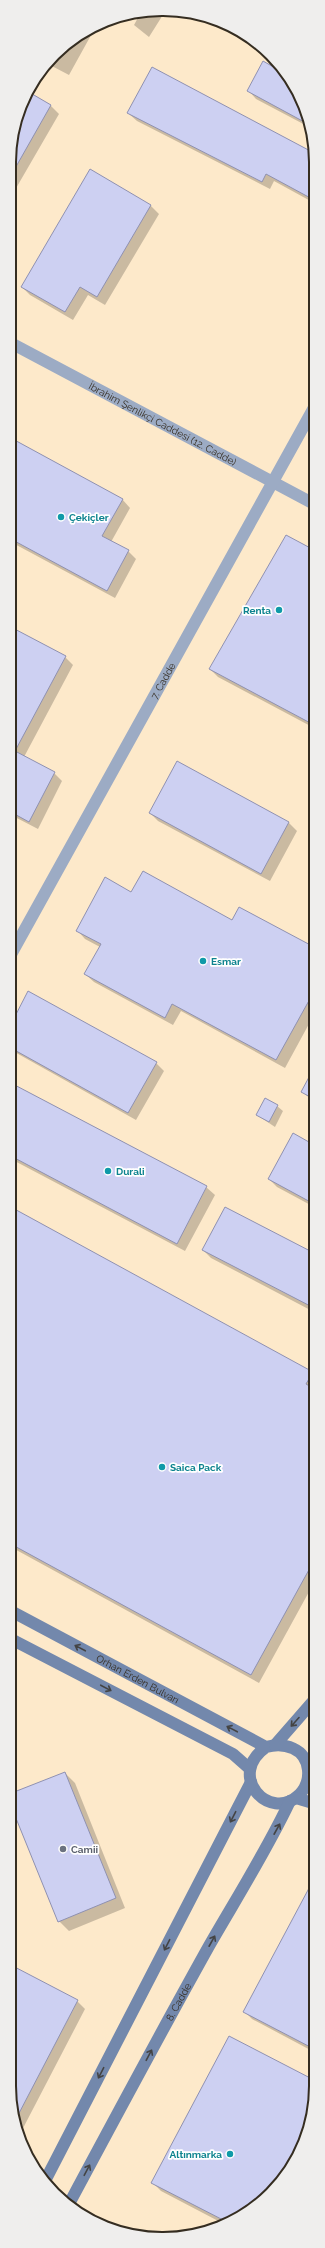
<svg xmlns="http://www.w3.org/2000/svg" width="325" height="2248" font-family="Raleway,sans-serif">
	<style>
		.built { fill: #fde9ca }
		.shadow { fill: #0003 }
		.building { fill: #cdd0f2; stroke: #8f91b1 }
		.lines { fill: none; stroke-linecap: round; stroke-linejoin: round }
		.street { stroke: #9cabc4; stroke-width: 12 }
		.secondary { stroke: #7388ac; stroke-width: 12 }
		.oneway { stroke: #444 }
		.culture-dot { fill: #0f9aa8; stroke: #fff; stroke-width: 1.5 }
		.worship-dot { fill: #6b7280; stroke: #fff; stroke-width: 1.5 }
		.labels { text-anchor: middle; dominant-baseline: central; stroke-width: 3.5; stroke-linejoin: round; paint-order: stroke }
		.street-label { font-size: 10px; fill: #352d21; stroke: #fff }
		.culture-label { font-size: 10px; font-weight: bold; fill: #0d838f; stroke: #fff; text-anchor: start }
		.worship-label { font-size: 10px; font-weight: bold; fill: #5b616d; stroke: #fff; text-anchor: start }
		.rim { fill: none; stroke: #352d21; stroke-width: 2 }
	</style>
	<rect width="100%" height="100%" fill="#fef1de"/>
	<!-- built -->
	<path class="built" d="M173 9 230 25 271 54 300 95 316 152V2096L300 2154 264 2201 212 2231 153 2239 104 2227 54 2194 21 2144 9 2085V152L25 94 61 47 113 17Z"/>
	<!-- shadow -->
	<path class="shadow" d="M166 10 149 37 134 25 140 14Z
		M95 28 69 75 48 64 61 47Z
		M264 62 286 75 300 95 309 127 256 99 248 90Z
		M27 92 51 106 59 114 15 190 9 187V152Z
		M128 113 316 155V204L274 181 270 189 137 121Z
		M150 205 159 214 105 305 88 295 73 320 30 295 22 287Z
		M9 439 122 499 130 508 111 542 128 551 136 559 115 598 9 541Z
		M316 465V475L312 471Z
		M316 552V729L218 677 210 669Z
		M9 627 65 657 73 665 24 757 54 773 62 781 38 829 9 814Z
		M177 763 289 823 297 831 270 881 158 821 150 813Z
		M232 921 316 950V1011L285 1068 181 1011 173 1025 94 982 85 974 100 947 85 939 77 930Z
		M9 1030 156 1063 164 1071 136 1120 11 1050Z
		M316 1067V1103L302 1092Z
		M9 1083 206 1187 215 1195 185 1251 9 1158Z
		M277 1106 283 1111 275 1127 257 1115Z
		M316 1147V1208L277 1187 269 1179Z
		M9 1208 316 1377V1579L259 1683 9 1546Z
		M203 1250 316 1255V1313L211 1258Z
		M65 1773 75 1783 125 1908 69 1931 59 1921Z
		M316 1890V2053L252 2019 244 2011Z
		M77 2001 85 2009 20 2134 9 2086Z
		M316 2096 300 2154 264 2201 224 2224 161 2191 153 2183Z"/>
	<!-- building -->
	<path class="building" d="M263 61 284 73 300 95 308 124 247 91Z
		M152 67 316 154V201L266 174 262 182 127 113Z
		M27 91 51 105 9 179V152Z
		M90 169 151 205 97 297 80 287 65 312 21 287Z
		M9 437 123 499 102 536 129 550 107 591 9 538Z
		M286 535 316 551V726L209 669Z
		M9 626 66 656 15 751 55 772 29 822 9 811Z
		M177 761 289 822 261 874 149 813Z
		M143 871 232 920 239 907 316 948V988L276 1060 172 1004 165 1018 84 974 101 944 76 931 105 877 131 892Z
		M28 991 157 1062 128 1113 9 1047V1028Z
		M316 1064V1100L301 1092Z
		M9 1082 207 1186 177 1244 9 1155Z
		M265 1098 278 1105 269 1122 256 1115Z
		M293 1133 316 1146V1205L268 1179Z
		M9 1206 313 1372 306 1384 316 1390V1557L251 1675 9 1543Z
		M225 1207 316 1254V1309L202 1250Z
		M65 1772 116 1898 58 1922 9 1801V1794Z
		M316 1875V2050L243 2012Z
		M9 1964 78 2000 16 2119 9 2086Z
		M229 2036 316 2081V2096L307 2127 278 2182 264 2201 227 2222 151 2183Z"/>
	<g class="lines">
		<!-- street -->
		<g class="street">
			<path id="s1" d="M9 342 316 505"/>
			<path id="s2" d="M9 958 316 404"/>
		</g>
		<!-- secondary -->
		<g class="secondary">
			<path id="s3" d="M9 1610 266 1747C284 1742 306 1748 308 1770 309 1780 306 1788 299 1795 269 1823 226 1775 266 1747"/>
			<path d="M9 1638 233 1754 250 1769"/>
			<path d="M275 1745 316 1698"/>
			<path d="M308 1767 316 1752"/>
			<path d="M296 1798 316 1804"/>
			<path d="M45 2181 251 1782"/>
			<path id="s4" d="M69 2204C115 2118 161 2032 209 1946 236 1899 267 1850 290 1801"/>
		</g>
	</g>
	<!-- one-way arrows -->
	<defs><path id="oneway-shaft" d="M-6 0H5M1.5-3L5.5 0L1.5 3" fill="none" stroke-width="1.6" stroke-linecap="round" stroke-linejoin="round"/></defs>
	<g class="oneway">
		<use href="#oneway-shaft" transform="translate(80 1648) rotate(-152)"/>
		<use href="#oneway-shaft" transform="translate(106 1688) rotate(28)"/>
		<use href="#oneway-shaft" transform="translate(295 1722) rotate(132)"/>
		<use href="#oneway-shaft" transform="translate(232 1729) rotate(-152)"/>
		<use href="#oneway-shaft" transform="translate(233 1817) rotate(117)"/>
		<use href="#oneway-shaft" transform="translate(277 1829) rotate(-61)"/>
		<use href="#oneway-shaft" transform="translate(212 1941) rotate(-61)"/>
		<use href="#oneway-shaft" transform="translate(167 1945) rotate(117)"/>
		<use href="#oneway-shaft" transform="translate(149 2055) rotate(-62)"/>
		<use href="#oneway-shaft" transform="translate(101 2073) rotate(117)"/>
		<use href="#oneway-shaft" transform="translate(87 2170) rotate(-62)"/>
	</g>
	<!-- markers -->
	<g class="culture-dot">
		<circle cx="61" cy="517" r="4"/>
		<circle cx="279" cy="610" r="4"/>
		<circle cx="203" cy="961" r="4"/>
		<circle cx="108" cy="1171" r="4"/>
		<circle cx="162" cy="1467" r="4"/>
		<circle cx="230" cy="2154" r="4"/>
	</g>
	<circle class="worship-dot" cx="63" cy="1849" r="4"/>
	<g class="labels">
		<!-- street labels -->
		<g class="street-label">
			<text stroke="none"><textPath href="#s1" startOffset="174">İbrahim Şenlikçi Caddesi (12. Cadde)</textPath></text>
			<text stroke="none"><textPath href="#s2" startOffset="317">7. Cadde</textPath></text>
			<text stroke="none"><textPath href="#s3" startOffset="146">Orhan Erden Bulvarı</textPath></text>
			<text stroke="none"><textPath href="#s4" startOffset="230">8. Cadde</textPath></text>
		</g>
		<!-- culture labels -->
		<g class="culture-label">
			<text x="69" y="517">Çekiçler</text>
			<text x="271" y="610" text-anchor="end">Renta</text>
			<text x="211" y="961">Esmar</text>
			<text x="116" y="1171">Durali</text>
			<text x="170" y="1467">Saica Pack</text>
			<text x="222" y="2154" text-anchor="end">Altınmarka</text>
		</g>
		<!-- worship labels -->
		<g class="worship-label">
			<text x="71" y="1849">Camii</text>
		</g>
	</g>
	<!-- crop -->
	<path d="M0 0H325V2248H0ZM162 16H163A146 146 0 0 1 309 162V2086A146 146 0 0 1 163 2232H162A146 146 0 0 1 16 2086V162A146 146 0 0 1 162 16Z" fill="#efeeed" fill-rule="evenodd"/>
	<path class="rim" d="M162 16H163A146 146 0 0 1 309 162V2086A146 146 0 0 1 163 2232H162A146 146 0 0 1 16 2086V162A146 146 0 0 1 162 16Z"/>
</svg>
